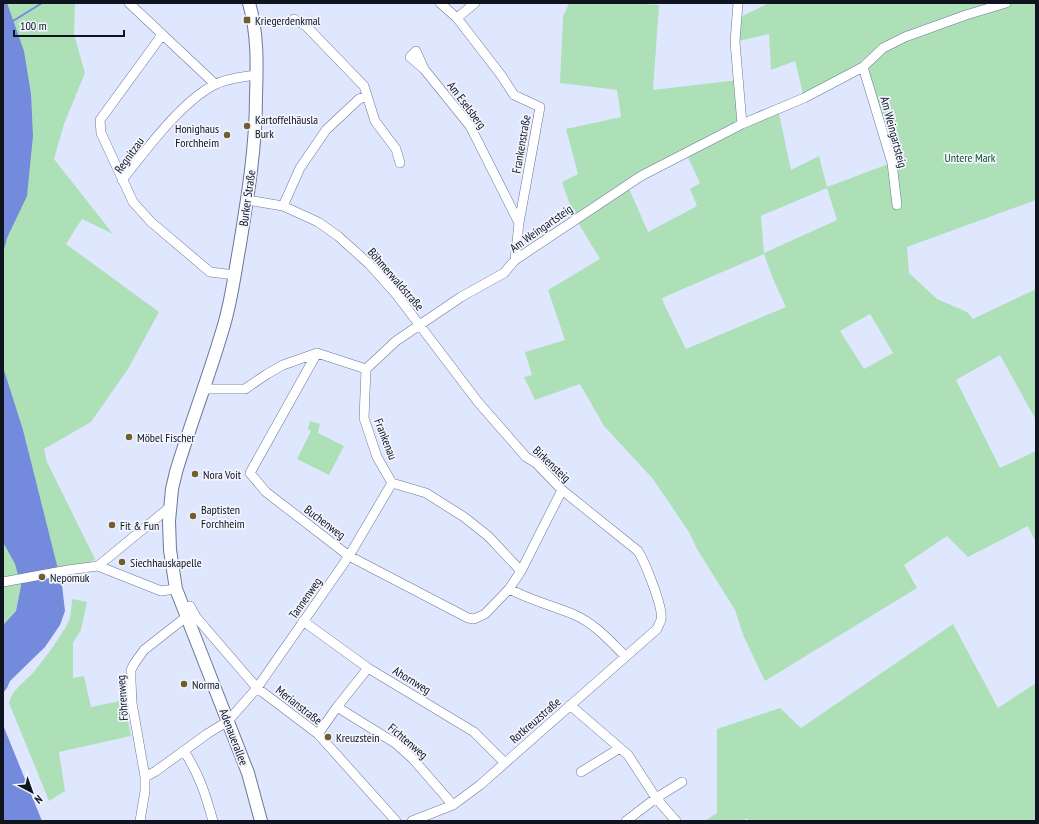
<svg xmlns="http://www.w3.org/2000/svg" width="1039" height="824" font-family="'PT Sans Narrow',sans-serif">
	<style>
		.green { fill: #aee0b8; fill-rule: evenodd }
		.water { fill: #748adc }
		.lines { fill: none; stroke-linecap: round; stroke-linejoin: round }
		.stream { stroke: #748adc; stroke-width: 2 }
		.street-casing { stroke: #6c779a; stroke-width: 10 }
		.secondary-casing { stroke: #6c779a; stroke-width: 14 }
		.street { stroke: #fff; stroke-width: 9 }
		.secondary { stroke: #fff; stroke-width: 12 }
		.poi-dot { fill: #705f2c; stroke: #f2f5fd; stroke-width: 1.5 }
		.labels { text-anchor: middle; dominant-baseline: central; stroke-width: 3.5; stroke-linejoin: round; paint-order: stroke }
		.poi-label { font-size: 12px; fill: #101421; stroke: #f2f5fd; text-anchor: start }
		.street-label { font-size: 12px; fill: #101421; stroke: #f2f5fd }
		.park-label { font-size: 12px; fill: #125128; stroke: #f2f5fd }
	</style>
	<rect width="100%" height="100%" fill="#dfe7ff"/>
	<!-- green -->
	<path class="green" d="M3 3H75L74 34 85 73 64 124 54 159 113 234 82 219 66 244 159 312 128 369 91 422 44 449 47 462 95 559 89 563 20 582 21 586 16 611 3 625Z
		M569 3H628L659 5 653 90 738 80 742 124 778 109 791 170 819 156 827 187 891 163V158L897 155 891 124 881 126 863 67 804 98 795 61 771 70 769 34 735 42 738 18 769 3H1036V200L907 247 909 273 937 299 967 312 973 319 1036 289V420L1000 355 956 380 1000 468 1036 451V543L1028 526 968 557 947 536 904 565 917 588 765 681 744 637 735 610 697 549 689 532 653 479 604 426 580 384 535 400 524 377 532 375 525 352 565 340 548 290 600 259 574 216 562 182 578 174 566 129 621 117 617 90 560 83 563 17ZM686 153 700 183 690 189 697 206 648 232 627 184ZM827 188 837 220 764 253 761 216ZM764 254 773 279 786 307 686 349 664 304 662 298ZM870 314 893 353 864 369 840 331Z
		M310 421 320 424 318 433 344 446 329 475 297 459 311 431 308 429Z
		M72 599 87 602 81 630 73 643V678L84 676 91 707 124 700 131 736 59 752 65 791 49 801 9 703C12 690 23 683 32 674 41 663 67 630 70 617 71 611 72 605 72 599Z
		M953 624 998 708 1036 683V821H749L747 818 742 821H705L717 813V729L780 708 801 728Z"/>
	<!-- water -->
	<path class="water" d="M3 3H7L24 51 31 94 33 136 27 196 7 238 3 253Z
		M3 367 23 430 62 585 65 611 60 625 45 647 10 681 7 688 3 693V625L16 611 21 586 15 564 3 542Z
		M3 725 42 821H3Z"/>
	<g class="lines">
		<!-- stream -->
		<path class="stream" d="M13 21 42 3"/>
		<defs>
			<path id="street" d="M129 3 215 84
				M440 3 457 18 501 75 514 95 540 107 519 223 515 260
				M738 3 735 42 742 124
				M457 18 475 3
				M294 19 306 26 364 86 375 121 396 149 400 163
				M162 35 100 120 101 133 133 202 151 222 210 272 235 275
				M863 67 892 163 897 205
				M424 69 416 51 410 57 424 69 470 126 519 223
				M122 180C147 149 180 103 214 85 227 78 243 77 256 75
				M247 200 283 206 318 222 338 236 369 264 396 294 478 402 526 457 536 463 562 490 638 551C645 562 664 609 661 620 660 623 658 626 657 629L480 785 453 805 412 821
				M283 206 300 168 326 130 359 99 367 96
				M317 353 250 473 266 492 349 556 468 618 474 619 485 614 509 589 521 571 562 490
				M366 369 396 341 461 297 504 273 515 260 641 176 742 124 804 98 863 67 883 48 905 37 966 15 1006 3
				M203 389H245L267 374 283 365 317 353 366 369 364 418 377 457 392 483 426 493 464 517 488 536 521 571
				M98 566 161 591 176 589
				M3 582 68 570 98 566 170 507
				M509 589C530 600 553 606 575 615 595 624 610 641 625 656
				M190 606 196 617 257 688 318 734 396 821
				M186 617 144 650 134 664 131 670V681L132 703 145 777 156 771 207 734 228 721 257 688 349 556 392 483
				M303 621 368 668 474 732 505 763
				M570 705 628 755 656 798 676 821
				M337 707 395 743 413 759 453 805
				M318 734 337 707 368 668
				M184 751C200 776 205 793 213 821
				M581 772 620 748
				M140 821 145 791V777
				M626 821 656 798 682 782"/>
			<path id="secondary" d="M249 3C258 34 257 65 256 96 256 146 248 195 240 244 235 271 232 298 224 325 210 374 191 422 176 472L172 489 169 521 170 550 176 589 248 773 261 821"/>
		</defs>
		<!-- street casing -->
		<use href="#street" class="street-casing"/>
		<!-- secondary casing -->
		<use href="#secondary" class="secondary-casing"/>
		<!-- street -->
		<use href="#street" class="street"/>
		<!-- secondary -->
		<use href="#secondary" class="secondary"/>
	</g>
	<!-- markers -->
	<g class="poi-dot">
		<rect x="243" y="16" width="8" height="8" rx="2"/>
		<circle cx="247" cy="126" r="4"/>
		<circle cx="227" cy="135" r="4"/>
		<circle cx="129" cy="437" r="4"/>
		<circle cx="195" cy="474" r="4"/>
		<circle cx="193" cy="516" r="4"/>
		<circle cx="112" cy="525" r="4"/>
		<circle cx="122" cy="562" r="4"/>
		<circle cx="42" cy="577" r="4"/>
		<circle cx="184" cy="684" r="4"/>
		<circle cx="328" cy="737" r="4"/>
	</g>
	<g class="labels">
		<!-- poi labels -->
		<g class="poi-label">
			<text x="255" y="20">Kriegerdenkmal</text>
			<text x="255" y="119">Kartoffelhäusla<tspan x="255" dy="14">Burk</tspan></text>
			<text x="219" y="128" text-anchor="end">Honighaus<tspan x="219" dy="14">Forchheim</tspan></text>
			<text x="137" y="437">Möbel Fischer</text>
			<text x="203" y="474">Nora Voit</text>
			<text x="201" y="509">Baptisten<tspan x="201" dy="14">Forchheim</tspan></text>
			<text x="120" y="525">Fit &amp; Fun</text>
			<text x="130" y="562">Siechhauskapelle</text>
			<text x="50" y="577">Nepomuk</text>
			<text x="192" y="684">Norma</text>
			<text x="336" y="737">Kreuzstein</text>
		</g>
		<!-- street labels -->
		<g class="street-label">
			<text transform="translate(467 105) rotate(53)">Am Eselsberg</text>
			<text transform="translate(894 132) rotate(75)">Am Weingartsteig</text>
			<text transform="translate(521 144) rotate(-80)">Frankenstraße</text>
			<text transform="translate(129 155) rotate(-54)">Regnitzau</text>
			<text transform="translate(247 198) rotate(-82)">Burker Straße</text>
			<text transform="translate(541 228) rotate(-35)">Am Weingartsteig</text>
			<text transform="translate(396 279) rotate(49)">Böhmerwaldstraße</text>
			<text transform="translate(386 439) rotate(69)">Frankenau</text>
			<text transform="translate(552 464) rotate(43)">Birkensteig</text>
			<text transform="translate(325 522) rotate(37)">Buchenweg</text>
			<text transform="translate(305 598) rotate(-55)">Tannenweg</text>
			<text transform="translate(412 680) rotate(31)">Ahornweg</text>
			<text transform="translate(122 698) rotate(-94)">Föhrenweg</text>
			<text transform="translate(299 705) rotate(38)">Merianstraße</text>
			<text transform="translate(535 720) rotate(-41)">Rotkreuzstraße</text>
			<text transform="translate(234 737) rotate(69)">Adenauerallee</text>
			<text transform="translate(408 741) rotate(40)">Fichtenweg</text>
		</g>
		<!-- park labels -->
		<g class="park-label">
			<text x="970" y="157">Untere Mark</text>
		</g>
	</g>
	<!-- border -->
	<rect width="1039" height="824" fill="none" stroke="#101421" stroke-width="8"/>
	<!-- north arrow -->
	<g transform="translate(32 792) rotate(139)" stroke="#f2f5fd" stroke-width="3" paint-order="stroke">
	<path d="M0-3L7 15L0 10L-7 15Z" fill="#101421"/>
	<text y="-6" font-size="11" font-weight="bold" text-anchor="middle" fill="#101421">N</text>
	</g>
	<!-- scale -->
	<path d="M14 30v6h110v-6" fill="none" stroke="#101421" stroke-width="2"/>
	<text x="20" y="30" font-size="12" fill="#101421" stroke="#f2f5fd" stroke-width="3" paint-order="stroke">100 m</text>
</svg>
